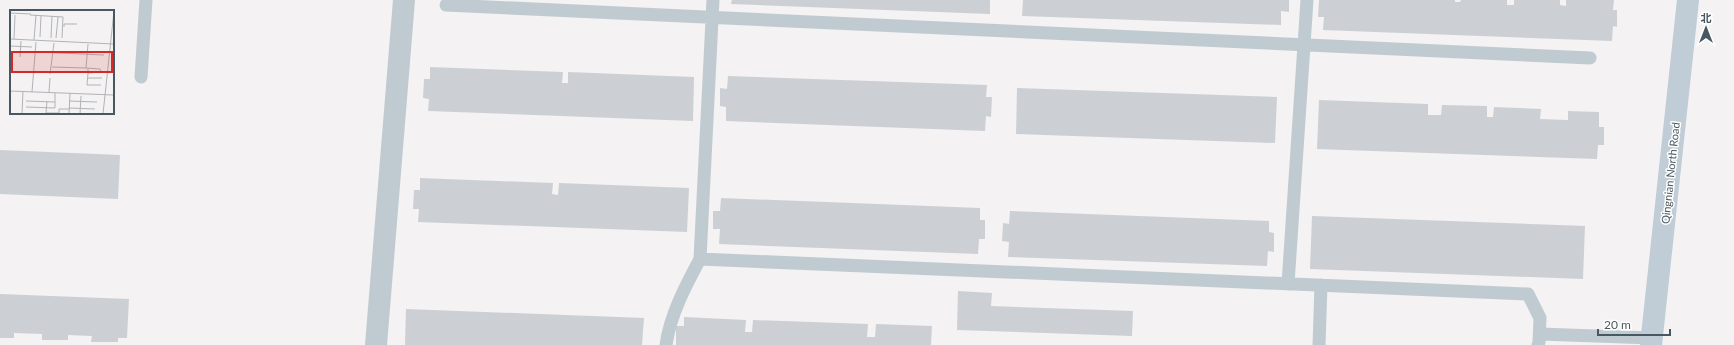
<svg xmlns="http://www.w3.org/2000/svg" width="1734" height="345" font-family="Lato,'Noto Sans SC',sans-serif">
	<style>
		.building { fill: #ccd0d4 }
		.lines { fill: none; stroke-linecap: round; stroke-linejoin: round }
		.lane { stroke: #c0cbd1; stroke-width: 13 }
		.street { stroke: #c0cbd1; stroke-width: 22 }
		.secondary { stroke: #c0cdd6; stroke-width: 22 }
		.labels { text-anchor: middle; dominant-baseline: central; stroke-width: 3; stroke-linejoin: round; paint-order: stroke }
		.street-label { font-size: 11px; fill: #495860; stroke: #fff }
		.inset-road { fill: none; stroke: #b0b4b8; stroke-width: 1 }
		.view { fill: #d62828; fill-opacity: 0.15; stroke: #d62828; stroke-width: 2 }
		.inset-edge { fill: none; stroke: #495860; stroke-width: 2 }
	</style>
	<rect width="100%" height="100%" fill="#f4f2f2"/>
	<!-- building -->
	<path class="building" d="M732 0H990V14L731 4Z
		M1023 0H1289V12L1281 11V25L1022 16Z
		M1319 0H1455V2H1460L1461 0H1507V5H1514V0H1560V5L1566 6V0H1614L1613 10H1617V27L1613 26 1612 41 1323 30 1324 17H1318Z
		M430 67 563 72 562 83H568V72L694 77 693 121 428 111 429 99 423 98 424 79H430Z
		M728 76 987 85 986 97H992L991 117 986 116 985 131 726 121V107L720 106V88L727 89Z
		M1017 88 1277 97 1275 143 1016 134Z
		M1319 100 1428 104V115H1441L1442 105 1487 106V117H1493L1494 107 1541 109 1540 119 1568 120V111L1599 112V127H1604V145H1598L1597 159 1317 149Z
		M0 150 120 155 118 199 0 194Z
		M420 178 553 183 552 194 558 195 559 183 689 188 687 232 418 222 419 209H413L414 190H420Z
		M721 198 980 208V220H985V239H979L978 254 719 244 720 229H713V211H720Z
		M1010 211 1269 221V232L1274 233V252L1268 251 1267 266 1008 257 1009 242 1002 241 1003 223 1009 224Z
		M1312 216 1585 226 1583 279 1310 269Z
		M958 291 992 293 991 306 1133 311 1132 336 957 330Z
		M0 294 129 299 127 338H118V342H91L92 336 68 335V340H42V334L14 333V338H0Z
		M406 309 644 318 642 345H405Z
		M684 317 746 320 745 332H752L753 320 868 324 867 337H875L876 324 932 326 931 345H676V326H684Z"/>
	<g class="lines">
		<!-- lane -->
		<path class="lane" d="M446 5 1590 58
			M141 77 146 0
			M700 259 1528 294 1540 318 1539 342 1538 345
			M1288 284 1307 0
			M1540 334 1652 338
			M666 345C670 315 686 285 700 259L713 0
			M1319 345 1321 285"/>
		<!-- street -->
		<path class="street" d="M376 345 404 0"/>
		<!-- secondary -->
		<path class="secondary" d="M1651 345 1688 0"/>
	</g>
	<g class="labels">
		<!-- street labels -->
		<g class="street-label">
			<text transform="translate(1670 173) rotate(-84)">Qingnian North Road</text>
		</g>
	</g>
	<!-- overview -->
	<g transform="translate(10 10)">
		<rect width="104" height="104" fill="#f4f2f2"/>
		<path class="inset-road" d="M0 3 21 4M20 5 53 7 52 28M54 17V14H67M30 27 31 6M41 28 42 6M46 28 48 7M0 29 104 34M4 29 5 5M24 30 26 5M0 36 22 37M28 42 94 45M10 47 11 31M42 57 76 58 90 59 91 62 78 63V59M76 58 78 34M78 63 77 75H91M40 64 44 33M78 68H92M0 81 104 85M22 82 26 32M39 82 40 68M16 91 45 92M37 91 36 103H49V99H59M59 91 87 92M16 97 45 98V83M59 98 85 99M12 104 13 81M59 104 60 83M70 104 71 86M93 104 104 1"/>
		<path class="view" d="M2 42H102V62H2Z"/>
		<rect width="104" height="104" class="inset-edge"/>
	</g>
	<!-- north arrow -->
	<g transform="translate(1706 28)" stroke="#ffffff" stroke-width="3" paint-order="stroke">
	<path d="M0-3L7 15L0 10L-7 15Z" fill="#495860"/>
	<text y="-6" font-size="11" font-weight="bold" text-anchor="middle" fill="#495860">北</text>
	</g>
	<!-- scale -->
	<path d="M1598 329v6h72v-6" fill="none" stroke="#495860" stroke-width="2"/>
	<text x="1604" y="329" font-size="12" fill="#495860" stroke="#ffffff" stroke-width="3" paint-order="stroke">20 m</text>
</svg>
